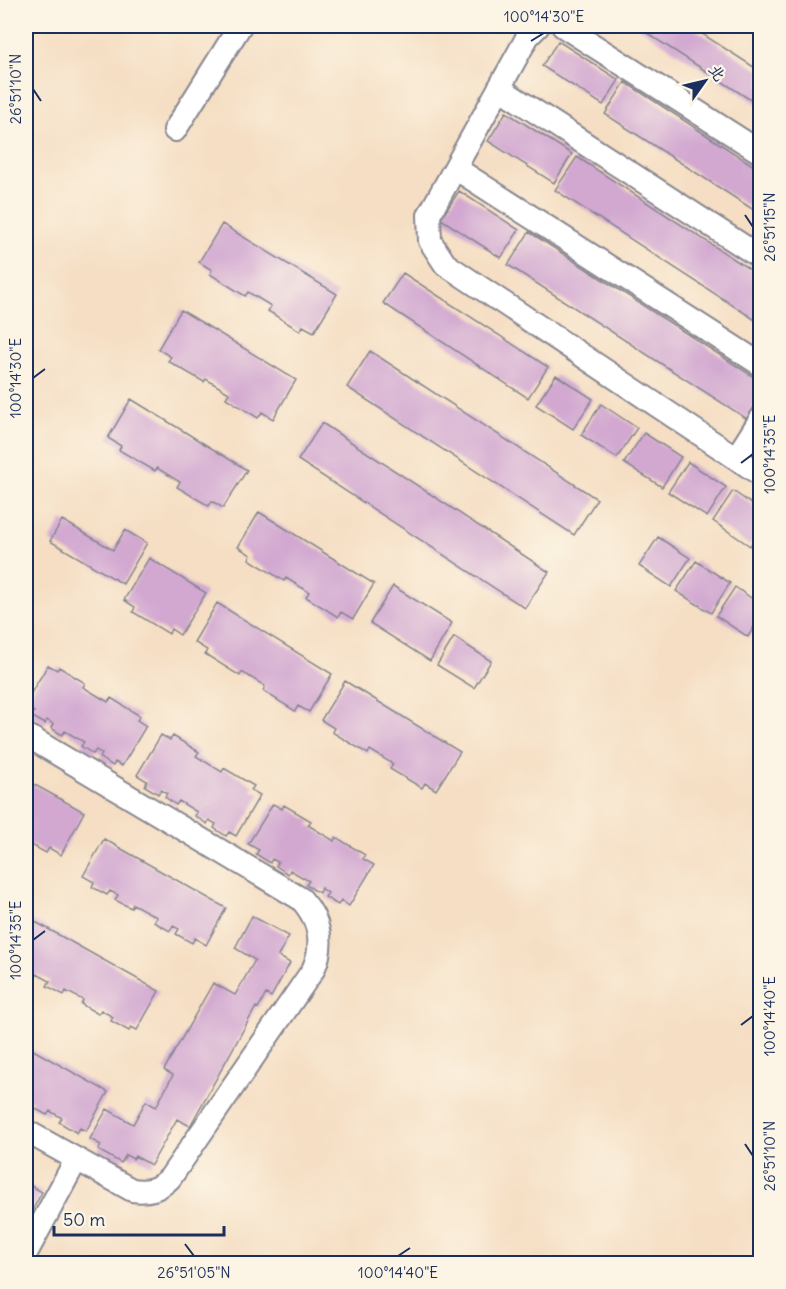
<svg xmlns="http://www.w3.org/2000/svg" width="786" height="1289" font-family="Delius,'LXGW WenKai TC',sans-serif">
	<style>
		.building { fill: #d2a8d1 }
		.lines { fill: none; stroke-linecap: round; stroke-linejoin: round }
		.minor-casing { stroke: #888690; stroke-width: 26 }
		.minor { stroke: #fff; stroke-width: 22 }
		.ticks { fill: none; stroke: #1b2f5e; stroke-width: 2 }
		.neatline { fill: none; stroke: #1b2f5e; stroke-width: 2 }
		.ticks-label { font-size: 15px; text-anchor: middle; fill: #1b2f5e }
	</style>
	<rect width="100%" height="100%" fill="#fcf5e5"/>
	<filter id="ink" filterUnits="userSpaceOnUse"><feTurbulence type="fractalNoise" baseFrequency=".0167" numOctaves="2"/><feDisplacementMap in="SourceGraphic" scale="12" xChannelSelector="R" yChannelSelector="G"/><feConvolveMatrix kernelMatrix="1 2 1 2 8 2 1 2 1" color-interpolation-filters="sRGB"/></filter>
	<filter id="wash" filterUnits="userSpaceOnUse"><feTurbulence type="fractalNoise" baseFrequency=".008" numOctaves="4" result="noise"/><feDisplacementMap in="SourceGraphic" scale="24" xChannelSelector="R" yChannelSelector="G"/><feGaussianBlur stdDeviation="1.35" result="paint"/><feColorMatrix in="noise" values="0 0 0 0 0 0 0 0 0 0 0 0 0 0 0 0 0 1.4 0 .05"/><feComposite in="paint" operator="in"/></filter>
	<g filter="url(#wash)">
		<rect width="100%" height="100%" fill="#f5dec3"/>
		<g id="blocks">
			<!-- building -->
			<path class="building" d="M636 26H690L760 71V106Z
				M558 41 619 80 603 105 542 66Z
				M625 82 760 170V214L605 114Z
				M506 112 572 154 554 183 488 141Z
				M577 157 760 276V323L555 190Z
				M459 191 519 230 501 258 441 219Z
				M222 224 337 294 314 332 303 326 300 331 268 311 271 306 248 292 245 296 210 274 212 270 199 262Z
				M529 232 760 381V397L747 419 508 265Z
				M403 273 548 367 528 398 383 303Z
				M181 310 296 380 273 419 262 412 258 418 226 398 229 393 206 379 204 382 168 361 171 357 158 349Z
				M370 351 597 499 574 535 347 387Z
				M556 375 593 399 573 429 536 405Z
				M131 399 247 470 223 508 212 501 209 506 177 487 180 482 157 468 155 471 119 450 121 446 108 438Z
				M601 404 637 428 617 458 581 435Z
				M322 423 549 572 525 608 298 460Z
				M644 433 681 457 662 487 624 463Z
				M688 462 726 487 707 517 668 492Z
				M733 491 760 510V530L750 546 713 521Z
				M259 512 374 584 353 619 341 612 338 617 306 597 309 592 286 578 284 581 249 559 251 555 238 547Z
				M62 520 113 550 125 530 147 543 123 584 50 541Z
				M658 537 690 558 671 587 639 566Z
				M149 558 206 593 180 635 171 629 169 634 133 612 135 607 124 600Z
				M696 561 730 583 711 613 676 591Z
				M393 586 452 623 430 661 370 623Z
				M735 587 760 604V617L748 637 716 616Z
				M217 603 332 674 309 712 298 706 295 711 263 691 265 686 242 672 240 676 205 654 207 650 194 642Z
				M454 637 491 661 474 688 437 665Z
				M48 665 57 670 59 667 85 683 83 687 108 702 111 698 140 716 137 720 146 726 122 766 115 762 113 766 100 758 102 754 96 750 93 754 81 746 84 742 65 731 62 735 51 728 53 724 47 720 45 724 31 716 34 712 26 707V701Z
				M345 681 460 752 436 790 425 783 422 788 390 769 393 764 370 750 368 754 332 732 334 728 321 720Z
				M161 735 170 740 173 736 199 752 196 756 222 772 224 768 254 786 251 790 260 795 236 836 229 832 226 836 214 828 216 824 209 820 207 824 195 816 197 812 179 801 176 805 165 797 167 793 161 790 158 794 145 786 147 781 137 775Z
				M26 780 84 812 61 855 49 848 46 853 26 842Z
				M273 804 282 809 284 805 311 821 308 825 334 841 336 837 365 855 363 859 374 865 349 906 341 900 338 905 325 897 328 893 321 888 319 893 306 885 309 881 290 870 288 874 276 866 278 862 272 859 270 863 256 854 259 850 248 844Z
				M104 839 226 908 206 945 195 938 192 943 176 934 179 929 173 926 170 931 154 922 157 917 133 904 131 908 115 900 118 895 110 891 107 895 92 887 94 882 83 876Z
				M252 916 289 936 278 956 290 963 271 997 266 994 258 1008 256 1007 190 1126 177 1119 151 1165 135 1156 133 1159 126 1155 121 1163 98 1150 101 1145 90 1139 107 1109 133 1124 146 1101 156 1107 173 1075 164 1070 213 983 235 995 255 960 235 948Z
				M32 920 159 991 137 1030 131 1027 129 1031 111 1021 113 1017 101 1010 98 1014 81 1004 83 1000 66 991 64 995 47 986 50 981 37 974 34 978 26 973V931Z
				M26 1046 108 1092 86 1131 80 1128 77 1133 59 1122 62 1118 50 1111 47 1115 30 1106 32 1101 26 1098Z
				M26 1183 42 1192 26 1222Z"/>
		</g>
	</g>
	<g filter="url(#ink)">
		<use href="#blocks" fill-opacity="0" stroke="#888690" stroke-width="1.5"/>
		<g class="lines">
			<defs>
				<path id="minor" d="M538 26 528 36 429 215 430 241 445 264 760 474
					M563 26 760 152
					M499 88 760 257
					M175 130 240 26
					M455 168 760 364
					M736 458 760 420
					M26 735 301 899C320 920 325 944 313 970L170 1178C158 1190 148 1192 132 1190L26 1131
					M26 1253 76 1160"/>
			</defs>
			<!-- minor casing -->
			<use href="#minor" class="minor-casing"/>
			<!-- minor -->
			<use href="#minor" class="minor"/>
		</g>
	</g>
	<!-- ticks -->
	<path class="ticks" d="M531 41 544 33M33 89 41 101M745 215 753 227M33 378 45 369M741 463 753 454M33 940 45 931M741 1025 753 1016M745 1144 753 1156M185 1244 194 1256M398 1256 410 1248"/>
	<!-- margin -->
	<rect width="786" height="1289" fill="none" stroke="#fcf5e5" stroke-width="66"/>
	<!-- north arrow -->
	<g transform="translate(705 81) rotate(56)" stroke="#fcf5e5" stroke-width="4.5" paint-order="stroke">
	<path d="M0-4.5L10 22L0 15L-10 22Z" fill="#1b2f5e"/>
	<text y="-9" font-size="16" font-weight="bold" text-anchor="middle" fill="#1b2f5e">北</text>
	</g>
	<!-- scale -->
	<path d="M54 1226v9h170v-9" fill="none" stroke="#1b2f5e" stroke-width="3"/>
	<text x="63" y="1226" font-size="18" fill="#1b2f5e" stroke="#fcf5e5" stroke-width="4.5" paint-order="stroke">50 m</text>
	<rect x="33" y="33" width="720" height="1223" class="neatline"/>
	<g class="ticks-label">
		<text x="544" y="22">100°14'30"E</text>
		<text transform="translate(16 89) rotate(-90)" y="5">26°51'10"N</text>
		<text transform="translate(770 227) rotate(-90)" y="5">26°51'15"N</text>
		<text transform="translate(16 378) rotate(-90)" y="5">100°14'30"E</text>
		<text transform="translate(770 454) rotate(-90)" y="5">100°14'35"E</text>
		<text transform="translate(16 940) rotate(-90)" y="5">100°14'35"E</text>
		<text transform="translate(770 1016) rotate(-90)" y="5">100°14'40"E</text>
		<text transform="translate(770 1156) rotate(-90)" y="5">26°51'10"N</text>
		<text x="194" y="1278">26°51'05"N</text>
		<text x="398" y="1278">100°14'40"E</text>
	</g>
</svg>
